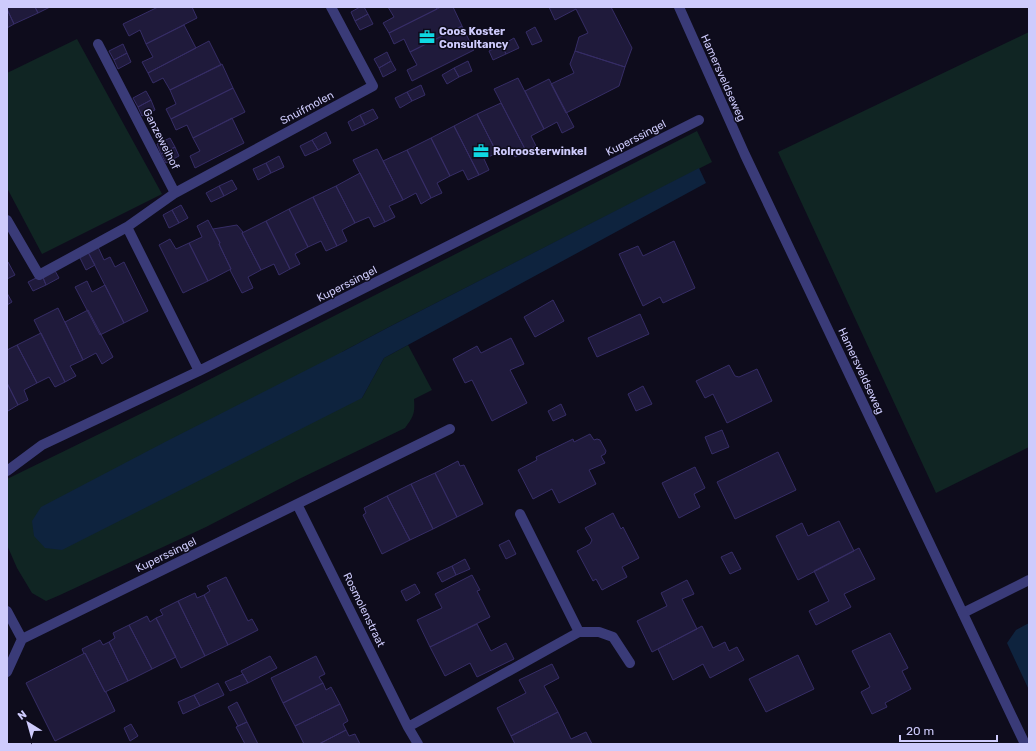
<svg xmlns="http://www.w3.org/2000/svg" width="1036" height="751" font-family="Rubik,sans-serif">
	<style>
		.green { fill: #102523 }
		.water { fill: #0e233e }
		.building { fill: #1f1a3b; stroke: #362d66 }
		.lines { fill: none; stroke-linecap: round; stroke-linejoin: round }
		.service { stroke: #3a3b78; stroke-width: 10 }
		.minor { stroke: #3a3b78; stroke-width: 10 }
		.tertiary { stroke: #3a3b78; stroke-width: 10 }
		.labels { text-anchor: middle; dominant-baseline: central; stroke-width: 3; stroke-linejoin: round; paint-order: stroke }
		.poi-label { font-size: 11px; font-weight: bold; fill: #cecbfc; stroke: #0e0c1c; text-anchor: start }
		.street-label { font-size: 11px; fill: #cecbfc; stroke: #0e0c1c }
	</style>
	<rect width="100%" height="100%" fill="#0e0c1c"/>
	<!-- green -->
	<path class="green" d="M1029 32V447L936 493 778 152Z
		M77 39 162 194 42 254 7 188V73Z
		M697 131 712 162 389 327 342 352 362 398 384 358 408 345 432 390 414 399C415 413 414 416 405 428L299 479 206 527 60 595 46 601 32 593 17 568 7 545V479L179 395Z"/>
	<!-- water -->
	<path class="water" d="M699 168 706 183 384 358 362 398 62 550 45 548 34 536 32 521 41 507 165 442 342 352 389 327Z
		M1029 623V690L1007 643 1016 630Z"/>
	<!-- building -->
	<path class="building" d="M7 7H35L38 13 14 24 7 9Z
		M35 7H50L38 13Z
		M158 7H192L197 18 146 44 140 30 129 36 123 24Z
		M360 7H364L368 14 355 21 351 12Z
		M388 7H436L437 9 389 33 383 23 394 17Z
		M441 7H453L462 26 410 52 404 39 394 44 389 33Z
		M549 7H611L632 48 625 67 575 51 579 37 588 33 576 9 555 20Z
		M7 9 14 24 7 28Z
		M368 14 373 24 360 30 355 21Z
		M184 25 196 48 148 73 142 62 153 57 146 44Z
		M462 26 474 50 412 81 407 70 417 65 410 52Z
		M535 27 542 41 532 45 526 32Z
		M514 38 519 48 506 54 502 45Z
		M209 41 221 65 170 90 163 78 153 83 148 73Z
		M123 44 127 53 114 60 109 51Z
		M502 45 506 54 493 60 489 51Z
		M575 51 625 67 619 86 566 113 551 84 574 73 570 64Z
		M387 52 391 61 379 68 374 59Z
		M127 53 131 62 118 69 114 60Z
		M391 61 396 70 383 77 379 68Z
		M468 61 472 71 459 77 454 68Z
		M222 64 233 88 171 119 166 109 176 104 170 90Z
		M454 68 459 77 447 84 442 75Z
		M518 78 544 129 531 136 536 146 526 151 494 89Z
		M549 79 574 127 562 133 557 122 544 129 525 91Z
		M421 85 425 95 412 101 407 92Z
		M233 88 245 112 193 138 187 125 176 130 171 119Z
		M146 91 151 100 138 107 133 98Z
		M407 92 412 101 400 108 395 98Z
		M151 100 155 110 142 116 138 107Z
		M501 103 526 151 515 157 510 146 497 153 477 114Z
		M373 109 378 118 365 125 360 115Z
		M477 114 497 153 484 159 489 170 479 175 454 126Z
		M360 115 365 125 352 131 348 122Z
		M232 118 244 143 195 168 190 156 200 151 193 138Z
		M454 126 479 175 468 180 463 170 450 176 431 138Z
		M326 132 331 143 318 150 312 140Z
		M170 138 175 147 161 154 157 144Z
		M431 138 450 176 437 183 442 193 431 198 407 150Z
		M312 140 318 150 305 156 300 146Z
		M175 147 179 156 166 163 161 154Z
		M377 149 403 200 389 206 395 217 385 222 353 160Z
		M407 150 431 198 421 204 416 193 403 200 383 161Z
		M279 156 284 167 271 173 266 163Z
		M266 163 271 173 258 180 253 169Z
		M360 173 385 222 374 227 369 217 355 223 336 186Z
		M232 180 237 189 224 196 219 186Z
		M219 186 224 196 211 202 206 193Z
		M336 186 355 223 342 230 347 241 337 246 313 197Z
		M313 197 337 246 326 251 321 241 308 247 289 209Z
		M181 205 188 218 179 223 172 210Z
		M289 209 308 247 295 254 300 264 290 269 266 221Z
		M172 210 179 223 169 228 163 215Z
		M208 220 220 243 219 244 231 269 208 281 189 243 202 237 197 226Z
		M266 221 290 269 279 275 274 264 261 270 242 233Z
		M237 225 243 232 242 233 261 270 248 277 253 288 242 293 230 270 231 269 219 244 220 243 213 229Z
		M170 239 176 249 189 243 208 281 183 293 159 245Z
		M674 241 695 288 663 303 660 297 643 306 619 254 638 246 643 256Z
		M98 247 104 260 110 257 115 267 124 262 148 311 124 323 88 252Z
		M88 252 95 265 86 270 79 256Z
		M8 262 15 275 7 279V263Z
		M54 269 59 278 46 285 42 275Z
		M42 275 46 285 33 291 28 282Z
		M87 281 92 292 105 285 124 323 100 335 75 287Z
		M7 293 12 302 7 305Z
		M553 300 564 321 535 337 524 317Z
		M58 308 83 360 70 366 76 376 65 382 34 320Z
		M88 310 113 357 102 364 96 353 83 360 65 322Z
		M640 314 649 334 597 357 588 338Z
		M41 333 65 382 55 387 49 377 37 383 17 345Z
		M511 338 524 364 510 370 527 403 492 421 472 380 465 383 453 359 477 346 481 353Z
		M17 345 37 383 24 390 28 400 18 405 7 383V350Z
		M729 365 735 376 739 377 757 369 772 401 727 423 713 394 705 398 696 381Z
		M7 383 18 405 8 411 7 409Z
		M643 386 652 404 636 411 628 394Z
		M561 404 566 415 553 421 548 411Z
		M722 430 729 447 712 454 705 437Z
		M590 434 594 440 597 439 600 440 606 451 605 454 601 456 605 463 589 470 596 484 559 503 552 489 533 499 518 470 537 460 536 457 573 439 574 442Z
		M778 452 796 490 735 519 717 482Z
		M458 461 460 466 464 465 483 504 457 517 435 473Z
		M695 467 705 488 694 494 700 507 679 518 662 483Z
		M435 473 457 517 433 529 411 484Z
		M411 484 433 529 410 540 387 496Z
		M387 496 410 540 382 554 363 515 366 513 364 508Z
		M613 513 621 529 623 527 639 558 622 567 627 577 602 590 596 579 593 581 577 551 590 544 592 540 585 528Z
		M839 521 854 551 798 580 776 536 802 523 808 536Z
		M509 540 516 554 506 559 499 545Z
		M859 548 875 579 844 594 851 607 816 625 809 611 829 601 814 571Z
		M732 552 741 569 730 574 721 557Z
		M465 559 470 569 456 575 452 566Z
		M452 566 456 575 442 582 437 573Z
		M472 575 480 590 477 591 490 617 430 647 417 620 442 608 435 594Z
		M226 577 248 621 252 619 258 630 228 645 204 595 210 591 207 586Z
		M687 580 694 594 682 599 697 629 652 652 637 621 667 606 661 593Z
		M415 584 420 593 406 601 401 591Z
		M195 593 197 598 204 595 228 645 205 656 178 601Z
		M178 601 205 656 181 668 156 618 163 615 160 610Z
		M147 616 150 622 156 618 176 657 152 669 129 625Z
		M477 624 491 651 506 643 514 659 477 677 470 663 445 676 430 647Z
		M129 625 152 669 128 681 109 642 115 638 113 633Z
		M702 626 713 648 725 642 729 651 737 647 744 660 710 678 703 664 673 680 658 649Z
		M890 633 908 668 902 671 911 689 885 703 887 707 872 714 861 692 870 687 852 651Z
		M100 640 103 645 109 642 128 681 105 692 85 653 84 654 82 649Z
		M85 653 105 692H106L115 711 55 741 26 683Z
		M798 655 814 689 766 712 749 679Z
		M270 656 277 668 248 683 241 671Z
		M316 656 325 674 319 677 323 683 283 703 271 678Z
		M552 664 559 678 544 686 558 712 511 736 497 708 526 693 519 680Z
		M243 674 248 683 230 691 225 682Z
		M218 683 224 695 200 706 194 695Z
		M323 683 326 690 331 687 340 704 295 726 283 703Z
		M194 695 200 706 183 714 178 702Z
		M237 702 247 722 238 726 228 707Z
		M340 704 348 721 343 724 346 730 319 744H304L295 726Z
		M558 712 571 739 586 732 592 744H515L511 736Z
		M247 722 258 744H245L236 727Z
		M131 724 138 736 130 741 124 728Z
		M346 730 349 736 355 734 360 744H319Z"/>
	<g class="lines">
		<!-- service -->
		<path class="service" d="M963 613 1029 580"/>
		<!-- minor -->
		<path class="minor" d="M98 44 175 193 127 227
			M175 193 373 86 331 7
			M7 220 39 275 127 227 199 371
			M7 471 42 445 199 371 699 120
			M297 504 408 727 418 744
			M520 514 579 632
			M7 611 22 639
			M7 672 22 639 450 429
			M408 727 579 632H599L613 637 630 663"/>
		<!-- tertiary -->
		<path class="tertiary" d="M679 7 745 155 1025 744"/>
	</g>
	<!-- icons -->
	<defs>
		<symbol id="office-bare" viewBox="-9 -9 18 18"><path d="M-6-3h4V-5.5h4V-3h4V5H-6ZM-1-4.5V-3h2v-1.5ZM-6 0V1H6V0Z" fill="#0fd8e3" stroke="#0e0c1c" stroke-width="2.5" paint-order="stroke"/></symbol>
	</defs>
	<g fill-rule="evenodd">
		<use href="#office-bare" x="416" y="26" width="22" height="22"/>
		<use href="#office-bare" x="470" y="140" width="22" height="22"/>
	</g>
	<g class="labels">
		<!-- poi labels -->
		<g class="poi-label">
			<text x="439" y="31">Coos Koster<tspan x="439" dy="13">Consultancy</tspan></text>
			<text x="493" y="151">Rolroosterwinkel</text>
		</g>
		<!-- street labels -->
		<g class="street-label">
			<text transform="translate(723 78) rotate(66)">Hamersveldseweg</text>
			<text transform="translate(307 108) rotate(-28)">Snuifmolen</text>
			<text transform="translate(636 138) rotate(-27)">Kuperssingel</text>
			<text transform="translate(161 139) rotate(63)">Ganzeweihof</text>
			<text transform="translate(347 284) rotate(-27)">Kuperssingel</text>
			<text transform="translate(861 371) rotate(65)">Hamersveldseweg</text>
			<text transform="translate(166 555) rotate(-26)">Kuperssingel</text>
			<text transform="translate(364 610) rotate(64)">Rosmolenstraat</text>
		</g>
	</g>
	<!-- border -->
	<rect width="1036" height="751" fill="none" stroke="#cecbfc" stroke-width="16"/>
	<!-- north arrow -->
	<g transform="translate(28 723) rotate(323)" stroke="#0e0c1c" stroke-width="3" paint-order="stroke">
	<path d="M0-3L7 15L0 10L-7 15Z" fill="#cecbfc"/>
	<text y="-6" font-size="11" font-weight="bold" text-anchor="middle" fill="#cecbfc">N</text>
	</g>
	<!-- scale -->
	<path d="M900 735v6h97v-6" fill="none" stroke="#cecbfc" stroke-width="2"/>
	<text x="906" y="735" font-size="12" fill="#cecbfc" stroke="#0e0c1c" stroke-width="3" paint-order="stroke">20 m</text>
</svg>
